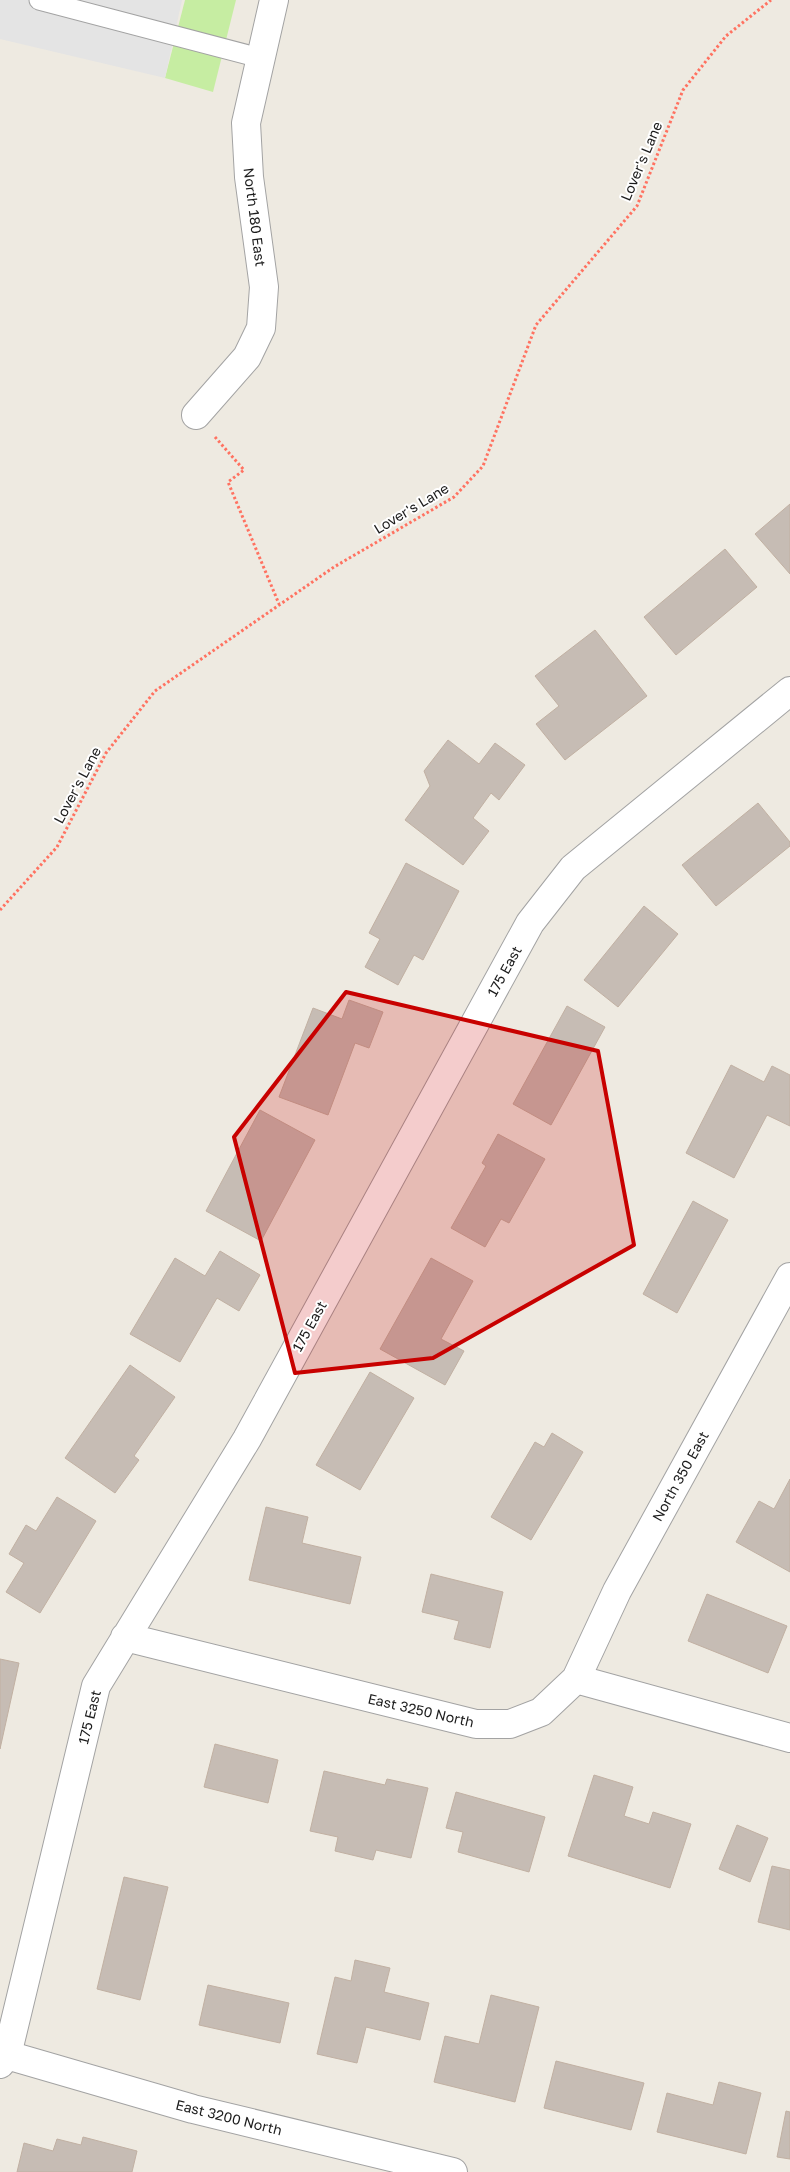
<svg xmlns="http://www.w3.org/2000/svg" width="790" height="2172" font-family="'Golos Text',sans-serif">
	<style>
		.grass { fill: #c6eda2 }
		.parking { fill: #e4e4e4 }
		.building { fill: #c6bcb4; stroke: #c1b0a2 }
		.lines { fill: none; stroke-linecap: round; stroke-linejoin: round }
		.service-casing { stroke: #a3a3a3; stroke-width: 21 }
		.minor-casing { stroke: #a3a3a3; stroke-width: 30 }
		.path { stroke: #ff7261; stroke-width: 3; stroke-dasharray: 2.5 2.5; stroke-linecap: butt }
		.service { stroke: #fff; stroke-width: 19 }
		.minor { stroke: #fff; stroke-width: 28 }
		.marked { fill: #c80100; fill-opacity: 0.2; stroke: #c80100; stroke-width: 4; stroke-linejoin: round }
		.labels { text-anchor: middle; dominant-baseline: central; stroke-width: 4; stroke-linejoin: round; paint-order: stroke }
		.street-label { font-size: 14px; fill: #1c1c1c; stroke: #fff }
	</style>
	<rect width="100%" height="100%" fill="#eeeae1"/>
	<!-- grass -->
	<path class="grass" d="M185 0H236L213 92 165 78Z"/>
	<!-- parking -->
	<path class="parking" d="M0 0H182L165 78 0 39Z"/>
	<!-- building -->
	<path class="building" d="M790 504V574L755 534Z
		M725 549 757 587 676 655 644 617Z
		M595 630 647 696 565 760 536 724 559 706 535 676Z
		M448 740 479 764 495 743 525 765 499 800 491 793 473 818 489 831 463 865 405 820 430 786 424 771Z
		M758 803 790 842V846L716 906 682 865Z
		M406 863 459 891 423 960 414 955 398 985 365 967 380 939 369 933Z
		M644 906 678 934 618 1007 584 980Z
		M349 1000 383 1012 369 1048 355 1043 328 1115 279 1097 313 1008 342 1019Z
		M567 1006 605 1027 551 1125 513 1104Z
		M731 1065 764 1082 772 1066 790 1075V1126L767 1115 734 1178 686 1153Z
		M260 1110 315 1140 261 1241 206 1211Z
		M498 1134 545 1159 509 1223 501 1219 485 1247 451 1228 486 1166 482 1163Z
		M693 1201 728 1220 677 1313 643 1294Z
		M220 1251 260 1275 239 1311 217 1298 180 1362 130 1334 175 1258 205 1276Z
		M431 1258 473 1281 441 1339 464 1351 445 1385 380 1349Z
		M130 1365 175 1397 134 1456 139 1460 115 1493 65 1458Z
		M370 1372 414 1398 360 1490 316 1465Z
		M552 1433 583 1452 531 1540 491 1517 535 1442 544 1447Z
		M790 1479V1572L736 1542 759 1501 774 1509Z
		M57 1497 96 1521 40 1613 6 1592 24 1563 9 1554 26 1525 36 1531Z
		M266 1507 308 1517 302 1543 361 1557 350 1604 249 1580Z
		M431 1574 503 1592 490 1648 454 1639 459 1621 422 1612Z
		M707 1594 787 1626 768 1673 688 1641Z
		M0 1659 19 1663 0 1749Z
		M215 1744 278 1760 268 1803 204 1787Z
		M324 1771 385 1785 387 1779 428 1788 411 1858 376 1850 373 1860 335 1851 338 1837 310 1831Z
		M594 1775 633 1787 624 1816 649 1824 653 1812 691 1824 670 1888 568 1856Z
		M456 1792 545 1817 529 1872 458 1852 463 1832 446 1828Z
		M737 1825 768 1838 750 1882 719 1869Z
		M772 1866 790 1870V1930L758 1922Z
		M124 1877 168 1887 140 2000 97 1989Z
		M355 1960 390 1968 384 1992 429 2003 420 2040 366 2027 357 2063 317 2054 335 1977 351 1981Z
		M208 1985 289 2003 280 2043 199 2025Z
		M491 1995 539 2007 515 2102 434 2082 445 2036 479 2044Z
		M556 2061 644 2083 631 2130 544 2108Z
		M719 2082 761 2093 746 2154 657 2132 667 2093 713 2105Z
		M786 2111 790 2112V2159L777 2157Z
		M83 2137 137 2151 132 2172H17L24 2143 53 2151 57 2139 81 2145Z"/>
	<g class="lines">
		<defs>
			<path id="service" d="M39 0 260 58"/>
			<path id="minor" d="M196 415 247 357 261 328 264 287 249 177 246 123 274 0
				M125 1637 476 1724H510L541 1712 576 1679 790 1738
				M576 1679 617 1591 790 1277
				M7 2055 193 2109 453 2172
				M0 2064 7 2055 96 1686 247 1439 530 923 573 868 790 691"/>
		</defs>
		<!-- service casing -->
		<use href="#service" class="service-casing"/>
		<!-- minor casing -->
		<use href="#minor" class="minor-casing"/>
		<!-- path -->
		<path class="path" d="M215 437 244 470 228 482 279 604
			M0 910 57 847 106 753 155 691 334 567 454 497 483 466 536 325 637 206 683 90 726 36 771 0"/>
		<!-- service -->
		<use href="#service" class="service"/>
		<!-- minor -->
		<use href="#minor" class="minor"/>
	</g>
	<!-- marked area -->
	<path class="marked" d="M346 992 598 1051 634 1245 433 1358 295 1373 234 1137Z"/>
	<g class="labels">
		<!-- street labels -->
		<g class="street-label">
			<text transform="translate(641 161) rotate(-67)">Lover's Lane</text>
			<text transform="translate(255 217) rotate(83)">North 180 East</text>
			<text transform="translate(411 508) rotate(-31)">Lover's Lane</text>
			<text transform="translate(77 785) rotate(-62)">Lover's Lane</text>
			<text transform="translate(504 971) rotate(-61)">175 East</text>
			<text transform="translate(309 1326) rotate(-61)">175 East</text>
			<text transform="translate(680 1476) rotate(-61)">North 350 East</text>
			<text transform="translate(421 1710) rotate(13)">East 3250 North</text>
			<text transform="translate(89 1717) rotate(-76)">175 East</text>
			<text transform="translate(229 2117) rotate(14)">East 3200 North</text>
		</g>
	</g>
</svg>
